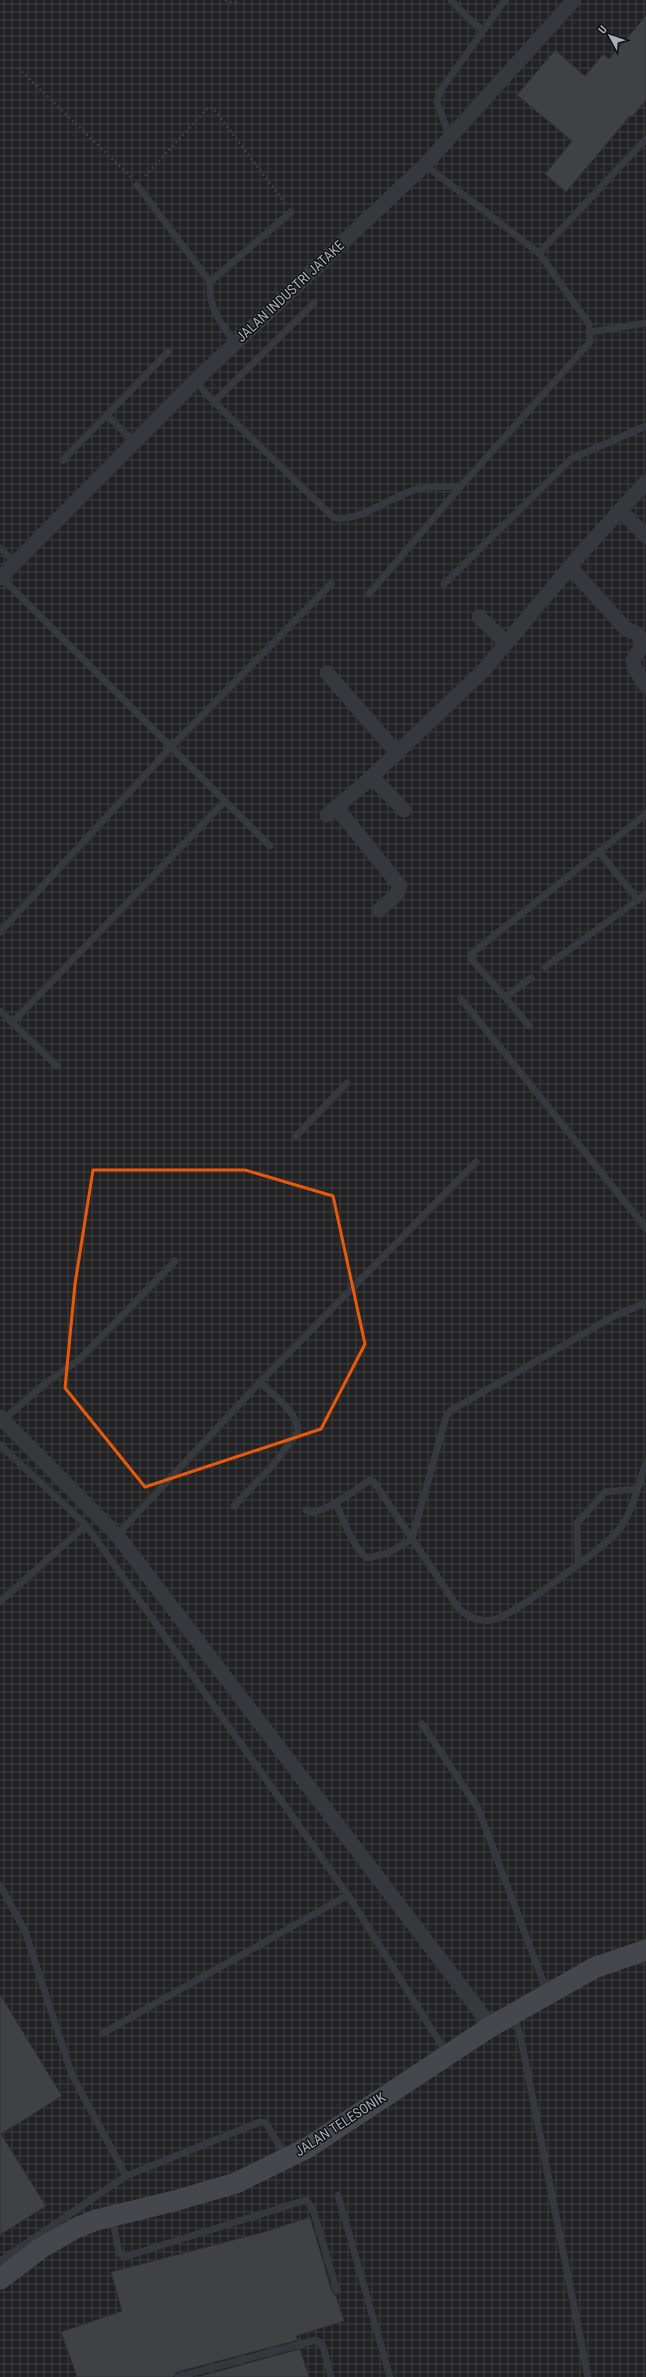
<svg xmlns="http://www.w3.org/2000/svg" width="646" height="2377" font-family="'Roboto Condensed',sans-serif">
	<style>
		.industrial { fill: url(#industrial-grid) }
		.building { fill: #404145; stroke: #303034 }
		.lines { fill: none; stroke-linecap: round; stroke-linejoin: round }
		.path { stroke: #3d3f44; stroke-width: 2.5; stroke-dasharray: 2 3; stroke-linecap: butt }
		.lane { stroke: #37383d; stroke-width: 7 }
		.street { stroke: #37383d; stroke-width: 15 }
		.secondary { stroke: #45474d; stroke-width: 21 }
		.marked { fill: none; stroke: #e8590c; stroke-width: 3; stroke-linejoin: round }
		.labels { text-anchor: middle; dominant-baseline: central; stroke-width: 3; stroke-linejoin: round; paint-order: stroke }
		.street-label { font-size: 14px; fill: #a8adb8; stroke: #111113 }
	</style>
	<defs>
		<pattern id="industrial-grid" width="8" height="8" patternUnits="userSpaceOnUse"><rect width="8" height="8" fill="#222225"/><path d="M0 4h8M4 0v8" fill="none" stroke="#3f3f43"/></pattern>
	</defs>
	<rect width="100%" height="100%" fill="#161618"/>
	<!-- industrial -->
	<path class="industrial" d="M0 0H646V2377H0Z"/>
	<!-- building -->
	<path class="building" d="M646 16V100L632 117 630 116 566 192 545 174 572 141 517 95 555 50 585 76 603 54 609 59Z
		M0 1994 62 2096 1 2134 46 2206 0 2235Z
		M310 2217 332 2292 336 2296 344 2321 296 2336 298 2340 177 2372 173 2377H77L61 2332 122 2311 111 2272 264 2232Z
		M300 2349 309 2377H197Z"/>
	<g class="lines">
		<!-- path -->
		<path class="path" d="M225 0 234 3 238 0
			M18 68 131 177
			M145 176 207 109 213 108 285 203"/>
		<!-- lane -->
		<path class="lane" d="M451 0 469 19 483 30
			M450 138 437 102 440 91 505 0
			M425 165 539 253
			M137 185 210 282C208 307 221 324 235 343
			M210 282 291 212
			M591 332 646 323
			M195 381 214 402 333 517C356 525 393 495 417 489 431 486 447 487 461 486
			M214 402 314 303
			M107 415 134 442
			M63 460 168 352
			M0 548 15 562
			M1 577 270 846
			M444 584 571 459 646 426
			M369 594 461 486 590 342 589 324 539 253 646 139
			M600 853 638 900
			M0 932 171 747 331 584
			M545 967 646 894
			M505 997 471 959V954L646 814
			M461 999 646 1228
			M0 1011 57 1066
			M12 1023 225 801
			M529 1026 505 997 531 978
			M296 1136 347 1083
			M3 1420 47 1382 80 1359 175 1261
			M0 1445 86 1525 348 1895 447 2054
			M336 1503C344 1521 352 1546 367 1558L388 1553 412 1539 446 1417 450 1411 616 1315 646 1303
			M234 1506 273 1465 298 1432C298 1412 273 1395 260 1382
			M306 1510C319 1519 358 1488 370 1480L374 1482 459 1609C470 1618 481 1623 496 1619 515 1613 610 1544 621 1527 633 1509 639 1483 646 1462
			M117 1535 260 1382 476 1162
			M578 1564 577 1523 605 1492 637 1489
			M0 1602 86 1525
			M422 1724 478 1808 547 1992
			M0 1885 25 1931 72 2075 126 2176
			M514 2016 521 2039 588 2377
			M103 2033 348 1895
			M338 2195 390 2377
			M112 2217 119 2253 124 2257 306 2200 313 2209 337 2291
			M0 2261 126 2176 260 2122 266 2123 286 2157
			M178 2377 316 2340 323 2346 331 2377"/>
		<!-- street -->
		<path class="street" d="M620 510 646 536
			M570 567 625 628 638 634 642 645 633 660 635 669 646 686
			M0 578 195 381 425 165 574 0
			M479 617 507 643
			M327 673 397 753
			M372 777 404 810
			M336 807 400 886 396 895 379 910
			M327 815 364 784 484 670 585 549 646 482
			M0 1417 117 1535 478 2009 490 2027"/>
		<!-- secondary -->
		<path class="secondary" d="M0 2279 41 2248 76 2228 96 2220 174 2201 236 2183 307 2148 490 2027 594 1968 646 1950"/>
	</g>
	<!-- marked area -->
	<path class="marked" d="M93 1170H245L333 1196 365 1344 321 1429 145 1487 65 1388 75 1284Z"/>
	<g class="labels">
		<!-- street labels -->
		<g class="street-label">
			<text transform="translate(290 291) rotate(-43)">JALAN INDUSTRI JATAKE</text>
			<text transform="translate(340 2124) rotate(-33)">JALAN TELESONIK</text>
		</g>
	</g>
	<!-- north arrow -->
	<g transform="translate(610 36) rotate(310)" stroke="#111113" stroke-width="3" paint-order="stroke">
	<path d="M0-3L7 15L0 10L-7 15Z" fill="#a8adb8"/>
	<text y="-6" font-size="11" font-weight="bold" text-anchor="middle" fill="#a8adb8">U</text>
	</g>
</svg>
